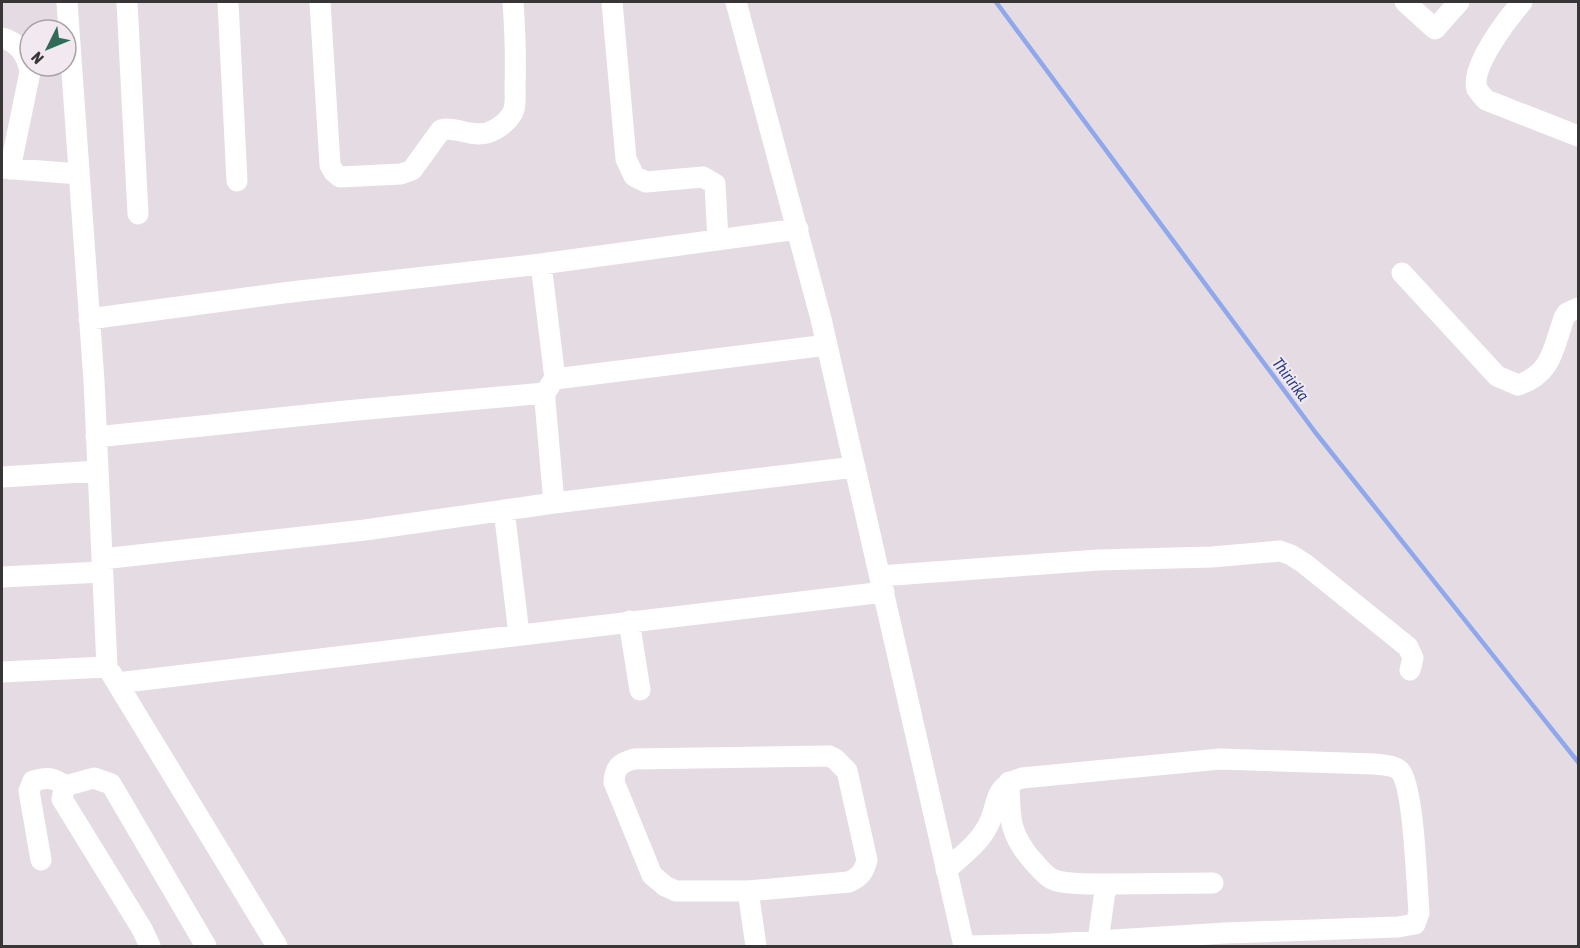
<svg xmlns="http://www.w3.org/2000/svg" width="1580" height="948" font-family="'Asap Condensed',sans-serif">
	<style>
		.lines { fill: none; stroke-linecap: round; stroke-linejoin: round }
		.stream { stroke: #8fa7eb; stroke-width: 4.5 }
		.minor { stroke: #fff; stroke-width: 21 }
		.labels { text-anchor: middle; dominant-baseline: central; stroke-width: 4.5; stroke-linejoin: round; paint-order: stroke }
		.water-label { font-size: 16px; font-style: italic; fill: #273a88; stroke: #f1e9ef }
	</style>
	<rect width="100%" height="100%" fill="#e4dce2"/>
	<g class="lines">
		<!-- stream -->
		<path class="stream" d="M996 2 1315 432 1578 762"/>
		<!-- minor -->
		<path class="minor" d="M127 2 138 214
			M228 2 237 181
			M320 2 330 165 334 172 340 177 401 174 412 170 441 130C456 126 469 137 487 133 497 130 511 120 514 109 516 102 515 93 515 86 516 57 515 30 513 2
			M612 2 626 159 634 176 646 182 703 177 715 184 718 240
			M736 2 821 319 964 946
			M1405 2 1435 29 1459 2
			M1522 2C1508 18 1470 67 1477 89 1479 92 1483 97 1486 100L1578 136
			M2 38C18 42 27 55 30 72L10 169
			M2 168 79 174
			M541 264 555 379 827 345
			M1402 273 1497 376 1518 385C1552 374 1553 349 1564 318L1567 313 1578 308
			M89 319 291 292 541 264 798 229
			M553 381 545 393V401L554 503
			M96 437 346 411 545 393
			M2 477 98 471
			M504 510 519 634
			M102 559 365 530 554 503 855 467
			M880 576 1098 560 1212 557 1280 551 1291 555 1305 564 1408 647 1413 658 1410 670
			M2 577 102 572
			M629 621 640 690
			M2 672 107 667 94 381 67 2
			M111 673 277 946
			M117 683 884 592
			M829 756 835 759 847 771 867 860C864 872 860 877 849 882L748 891H676L665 886 652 875 614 782C615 767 620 763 634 759Z
			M1009 782C1010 816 1008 832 1032 860 1038 866 1044 875 1052 879 1064 885 1098 884 1112 884
			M41 860 29 791 33 781C47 777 53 777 65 786
			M946 870C960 857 977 845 986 829 1001 805 989 788 1022 778L1220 759 1374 764C1382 765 1395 765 1400 771 1414 786 1417 888 1419 913L1415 924 1398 927 1225 933 1051 944 970 946
			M748 891 756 946
			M1098 941 1105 891 1112 884 1213 883
			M150 946 142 929 62 799 65 786 94 778 111 784 206 946"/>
	</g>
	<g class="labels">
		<!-- water labels -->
		<g class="water-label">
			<text transform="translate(1291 379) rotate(53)">Thiririka</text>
		</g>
	</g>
	<!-- border -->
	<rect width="1580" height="948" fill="none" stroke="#383537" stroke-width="6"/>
	<!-- north arrow -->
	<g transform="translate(48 48) rotate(227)"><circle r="28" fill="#f1e9ef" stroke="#a7a1a5" stroke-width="1.5"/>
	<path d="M0-4.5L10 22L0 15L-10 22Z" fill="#306c58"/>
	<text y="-9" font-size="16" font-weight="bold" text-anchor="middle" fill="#383537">N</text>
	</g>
</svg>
